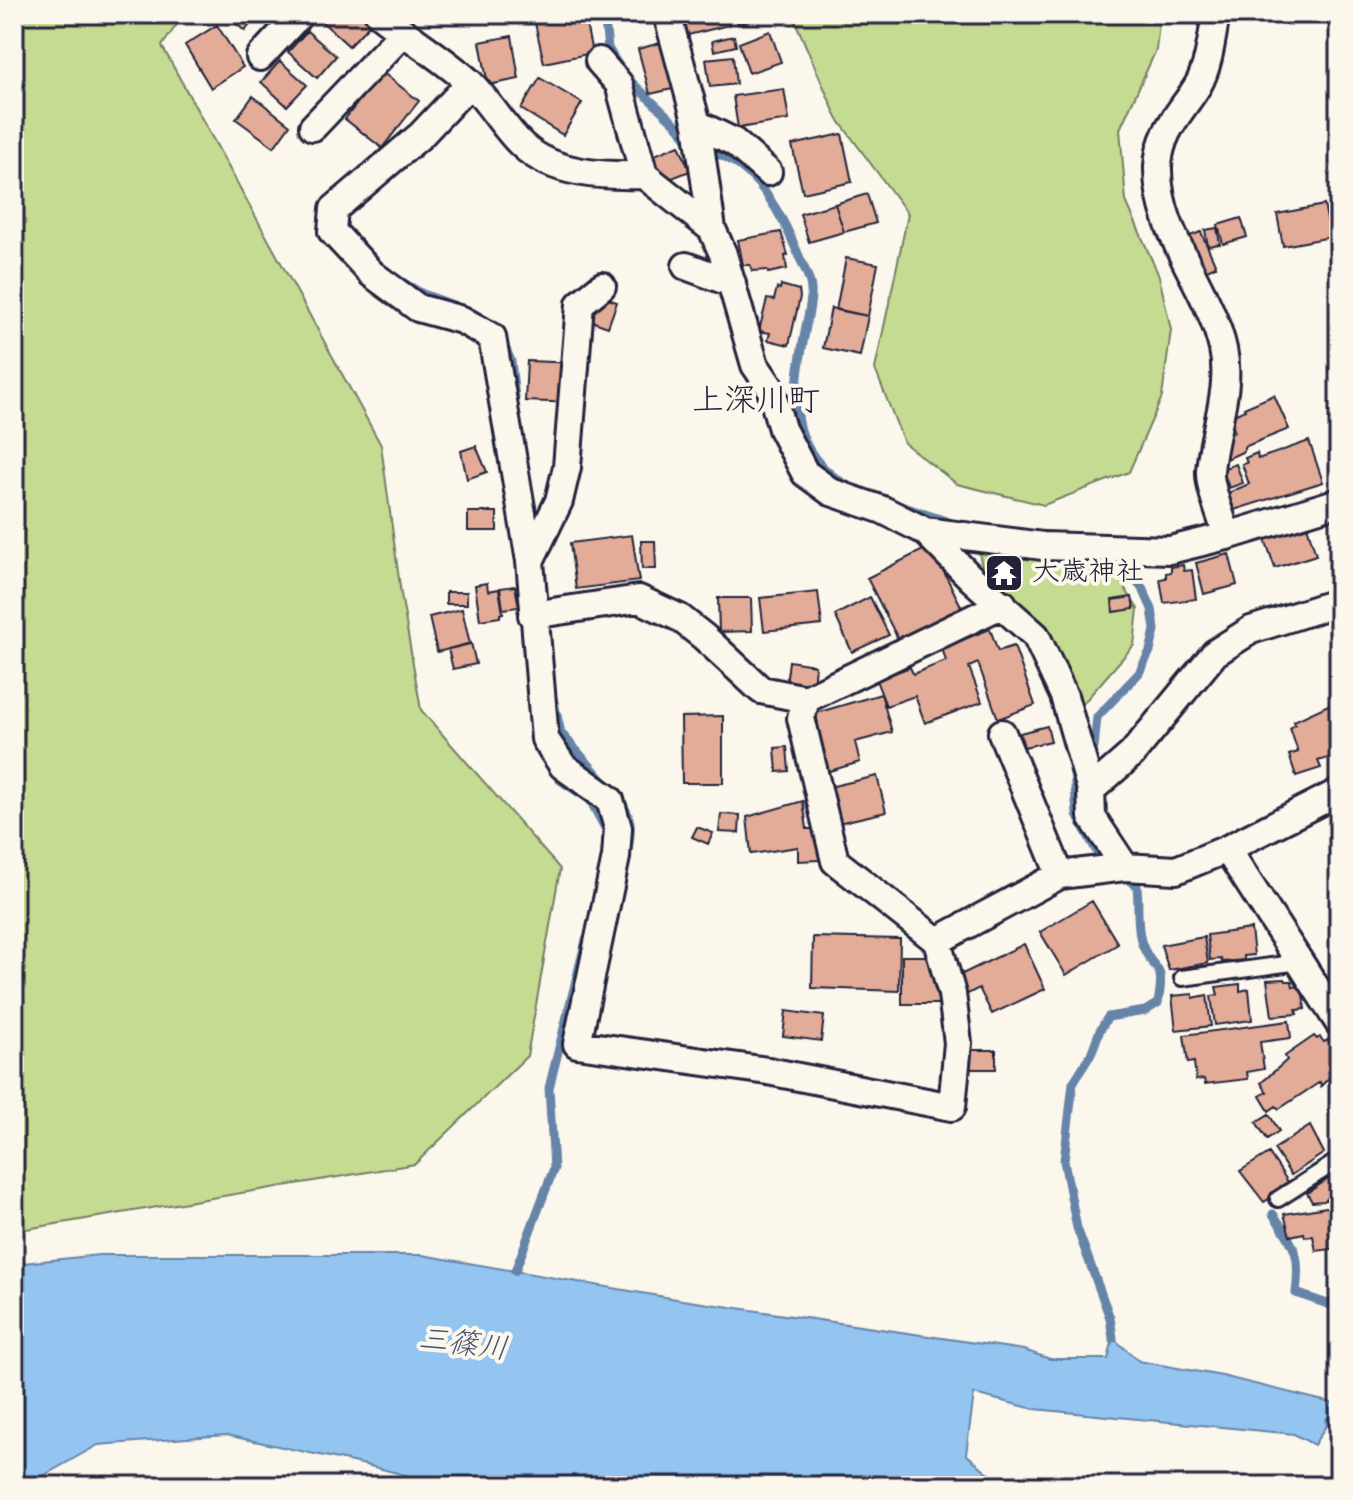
<svg xmlns="http://www.w3.org/2000/svg" width="1353" height="1500" font-family="'Indie Flower','Klee One',sans-serif">
	<style>
		.green { fill: #c4db91; stroke: #737e66; stroke-width: 2 }
		.water { fill: #93c5f0; stroke: #6684a8; stroke-width: 2 }
		.lines { fill: none; stroke-linecap: round; stroke-linejoin: round }
		.stream { stroke: #6684a8; stroke-width: 9 }
		.building { fill: #e2ac98; stroke: #22223b; stroke-width: 2 }
		.lane-casing { stroke: #22223b; stroke-width: 20 }
		.street-casing { stroke: #22223b; stroke-width: 32 }
		.lane { stroke: #fbf7ec; stroke-width: 14 }
		.street { stroke: #fbf7ec; stroke-width: 26 }
		.labels { text-anchor: middle; dominant-baseline: central; stroke-width: 8; stroke-linejoin: round; paint-order: stroke }
		.poi-label { font-size: 28px; fill: #22223b; stroke: #fbf7ec; text-anchor: start }
		.water-label { font-size: 30px; font-style: italic; fill: #445371; stroke: #fbf7ec }
		.quarter-label { font-size: 32px; fill: #22223b; stroke: #fbf7ec }
	</style>
	<rect width="100%" height="100%" fill="#fbf7ec"/>
	<filter id="ink" filterUnits="userSpaceOnUse"><feTurbulence type="fractalNoise" baseFrequency=".0125" numOctaves="2"/><feDisplacementMap in="SourceGraphic" scale="16" xChannelSelector="R" yChannelSelector="G"/><feConvolveMatrix kernelMatrix="1 2 1 2 8 2 1 2 1" color-interpolation-filters="sRGB"/></filter>
	<g filter="url(#ink)">
		<!-- green -->
		<path class="green" d="M14 14H184L162 46 381 445 401 594 421 710 560 869 527 1056 415 1164 14 1231Z
			M792 14H1160L1156 50 1120 129 1126 201 1159 276 1171 330 1162 397 1129 472 1044 505 957 484 904 443 875 369 908 214 837 118Z
			M978 548 1104 555 1138 609 1134 645 1081 706 1052 640 983 572Z"/>
		<!-- water -->
		<path class="water" d="M99 1255H422L682 1300 1024 1350 1050 1359H1108L1113 1338 1139 1361 1222 1376 1336 1404 1329 1421 1314 1445 1294 1434 1034 1409 974 1394 966 1454 1004 1486H448L366 1465 226 1435 98 1445 25 1486H14V1264Z"/>
		<g class="lines">
			<!-- stream -->
			<path class="stream" d="M604 14 608 48 625 76 680 128 693 150C702 152 714 152 723 156 761 174 784 219 799 256 803 266 811 279 811 290 812 303 807 319 805 332 793 396 785 452 850 487
				M401 281 423 294 456 306
				M505 347 511 361 515 398
				M898 505 952 523
				M553 698 561 733 607 785
				M1084 754 1094 748 1097 717 1139 673 1150 651 1155 630 1152 609 1143 589 1112 552
				M1074 772 1077 815 1097 852 1109 863
				M560 780 590 800 605 828
				M619 799C632 816 632 828 628 849
				M1273 1214C1295 1247 1301 1253 1296 1293L1339 1308
				M515 1271 554 1168 549 1088 586 940
				M1113 1338 1110 1318 1077 1228 1064 1161 1073 1083 1091 1054 1100 1030 1108 1017 1145 1011 1158 1003C1166 959 1154 976 1142 944 1136 928 1139 904 1137 886L1120 873
				M1329 1421 1339 1423"/>
		</g>
		<!-- building -->
		<path class="building" d="M224 14H258L245 31Z
			M326 14H360L370 24 349 46 320 20Z
			M577 14H584L592 53 544 63 535 23Z
			M611 14H654V23L612 26Z
			M683 14H727L729 25 688 35Z
			M735 14H771L772 15 738 24Z
			M217 25 243 67 211 88 185 45Z
			M307 31 336 56 317 78 288 52Z
			M770 31 781 62 749 73 739 43Z
			M512 36 519 79 488 85 480 42Z
			M734 36 736 46 714 51 712 41Z
			M664 42 677 88 650 94 638 49Z
			M733 56 736 84 710 87 706 59Z
			M280 61 307 85 287 106 261 82Z
			M382 72 419 101 382 148 345 119Z
			M540 78 582 103 563 135 521 109Z
			M784 89 789 120 738 128 733 96Z
			M253 96 290 125 274 147 236 119Z
			M842 134 852 182 803 193 792 145Z
			M679 145 690 171 662 182 652 156Z
			M867 194 876 223 844 232 835 204Z
			M835 204 844 232 809 242 800 214Z
			M1324 205 1331 237 1283 246 1277 214Z
			M1241 218 1247 237 1223 244 1218 225Z
			M1217 228 1220 244 1208 246 1205 230Z
			M781 232 788 255 785 256 787 269 768 273 767 270 752 271 750 265H743L738 240Z
			M1201 232 1216 266 1200 273 1184 238Z
			M846 258 878 264 868 316 836 310Z
			M781 285 799 290 800 297 789 345 768 340 770 333 759 331 767 299 774 300 777 288 780 289Z
			M597 295 617 302 608 327 588 320Z
			M831 308 868 316 860 356 823 348Z
			M527 361 578 363 576 403 525 401Z
			M1274 395 1289 429 1244 447V451L1227 459 1222 447V437L1235 432 1229 417 1245 410 1244 408Z
			M1309 441 1323 482 1234 510 1228 493 1249 484 1242 464 1247 463 1245 458 1257 453 1258 459Z
			M476 446 487 472 467 479 461 451Z
			M1236 464 1243 483 1229 488 1222 469Z
			M468 512H497V531H468Z
			M1307 526 1316 555 1275 568 1265 539Z
			M632 535 639 581 576 589 570 543Z
			M641 541H655L656 569H642Z
			M931 546 962 608 898 639 867 578Z
			M992 553H1004L1008 564 997 565Z
			M1229 554 1237 585 1204 594 1196 563Z
			M1183 565 1184 571 1192 570 1196 599 1164 603 1160 579 1166 578V573L1171 572V567Z
			M1009 568 1011 584 999 585 998 569Z
			M487 583 488 591 499 589 503 613 500 614V617L480 620 475 585Z
			M515 586 519 607 503 609 500 588Z
			M446 592H467V604H446Z
			M818 592 822 625 764 631 760 598Z
			M870 597 889 635 852 652 835 615Z
			M1132 597 1134 609 1113 612 1112 600Z
			M718 598H751L752 631 719 632Z
			M462 609 470 644 437 652 429 617Z
			M990 629 998 651 1014 646 1035 705 998 719 978 663 969 667 982 702 925 723 915 696 886 706 876 680 910 667 913 674 946 661 942 648Z
			M471 643 476 664 453 669 448 649Z
			M789 661 815 665 813 688 786 685Z
			M881 694 892 732 855 742 860 762 826 772 816 713Z
			M1339 700V755L1318 761 1321 768 1296 776 1289 755 1298 752 1290 728 1295 725 1294 721Z
			M723 716V783H682L681 717Z
			M1047 726 1051 741 1024 747 1020 733Z
			M787 747 789 771 777 772 775 748Z
			M877 776 886 812 838 823 829 787Z
			M803 801 807 829H818L819 860 798 861V847L751 854 747 817Z
			M721 814 740 815 739 833 719 832Z
			M697 827 713 833 708 844 692 837Z
			M1092 901 1118 944 1066 975 1040 932Z
			M1251 929 1254 955 1244 956V960L1222 962 1221 959 1210 960 1207 935Z
			M813 937 900 939 899 991 812 988Z
			M1204 937 1208 963 1169 970 1161 945Z
			M1024 944 1045 989 992 1014 979 988 964 996 954 978Z
			M902 956H927L939 1004H902Z
			M1285 979 1286 981H1292L1293 987 1302 986 1305 1009 1296 1010 1297 1014 1272 1016 1267 980Z
			M1240 984V991L1249 989 1252 1020 1215 1025 1211 996 1218 995 1216 987Z
			M1193 994V998L1207 995 1211 1026 1176 1030 1172 996Z
			M786 1011 824 1016 821 1041 783 1036Z
			M1289 1021 1291 1038 1260 1042 1264 1069 1247 1072 1248 1079 1205 1084 1204 1079 1196 1080 1194 1062 1188 1063 1184 1035Z
			M1314 1036 1317 1039 1320 1037 1324 1042 1331 1038 1339 1050 1337 1061 1339 1068 1321 1086 1320 1082 1279 1109 1276 1106 1269 1111 1260 1096 1267 1092 1261 1083 1287 1060 1285 1056Z
			M967 1050H996V1069H967Z
			M1339 1103V1128L1328 1111Z
			M1269 1114 1279 1131 1267 1139 1256 1122Z
			M1310 1126 1324 1153 1291 1175 1274 1149Z
			M1269 1153 1288 1182 1281 1186 1283 1190 1264 1202 1240 1171Z
			M1339 1172V1198L1334 1201 1331 1196 1324 1201 1312 1202 1307 1193Z
			M1339 1205V1248L1316 1251 1313 1236 1305 1237 1304 1233 1290 1236 1284 1214Z"/>
		<g class="lines">
			<defs>
				<path id="lane" d="M1182 978 1300 962
					M1278 1199 1339 1160"/>
				<path id="street" d="M379 14C408 37 439 56 467 80 488 99 502 126 522 145 554 175 604 176 644 175L712 229
					M667 14 697 124 712 229 723 254 755 365 770 387 782 429 805 473 831 492 883 510 925 531 971 578 1036 636 1064 696 1091 790 1092 817 1125 867 1176 870 1227 849 1339 792
					M1216 14C1212 36 1209 66 1198 85 1181 113 1160 130 1158 166 1156 233 1209 286 1223 349 1232 390 1213 430 1210 471 1209 488 1222 518 1227 536
					M260 57 300 14
					M599 61 619 84 644 175
					M470 83 421 135 334 209 332 231 372 274 418 308 462 320 492 337 530 561 545 739 563 766 610 800 618 828 616 857 577 1044 768 1071 952 1107 958 1043 952 994 937 941 835 861 801 718 806 699 1003 604
					M697 124 734 142 768 172
					M313 127 403 33
					M686 266 732 283
					M925 531 1043 546 1170 550 1227 536 1339 502
					M530 561 559 501 567 467 580 304 602 286
					M532 615 639 599 680 618 704 637 761 690 806 699
					M1091 790 1132 754 1215 653 1251 630 1339 602
					M1227 849 1339 1023
					M1060 875 1125 867
					M937 941 1060 875 1002 733"/>
			</defs>
			<!-- lane casing -->
			<use href="#lane" class="lane-casing"/>
			<!-- street casing -->
			<use href="#street" class="street-casing"/>
			<!-- lane -->
			<use href="#lane" class="lane"/>
			<!-- street -->
			<use href="#street" class="street"/>
		</g>
	</g>
	<!-- icons -->
	<defs>
		<symbol id="temple-square" viewBox="-11 -11 22 22"><rect x="-9" y="-9" width="18" height="18" rx="4" fill="#22223b" stroke="#fbf7ec"/><path d="M0-6L5-2H3V0L6.5 2.5H4V6H1.5V3h-3V6H-4V2.5H-6.5L-3 0V-2H-5Z" fill="#fff"/></symbol>
	</defs>
	<g fill-rule="evenodd">
		<use href="#temple-square" x="982" y="551" width="44" height="44"/>
	</g>
	<g class="labels">
		<!-- poi labels -->
		<g class="poi-label">
			<text x="1032" y="573">大歳神社</text>
		</g>
		<!-- water labels -->
		<g class="water-label">
			<text transform="translate(463 1346) rotate(7)">三篠川</text>
		</g>
		<!-- quarter labels -->
		<g class="quarter-label">
			<text x="756" y="402">上深川町</text>
		</g>
	</g>
	<!-- margin -->
	<rect width="1353" height="1500" fill="none" stroke="#fbf7ec" stroke-width="48"/>
	<rect x="24" y="24" width="1305" height="1452" fill="none" stroke="#22223b" stroke-width="3" filter="url(#ink)"/>
</svg>
